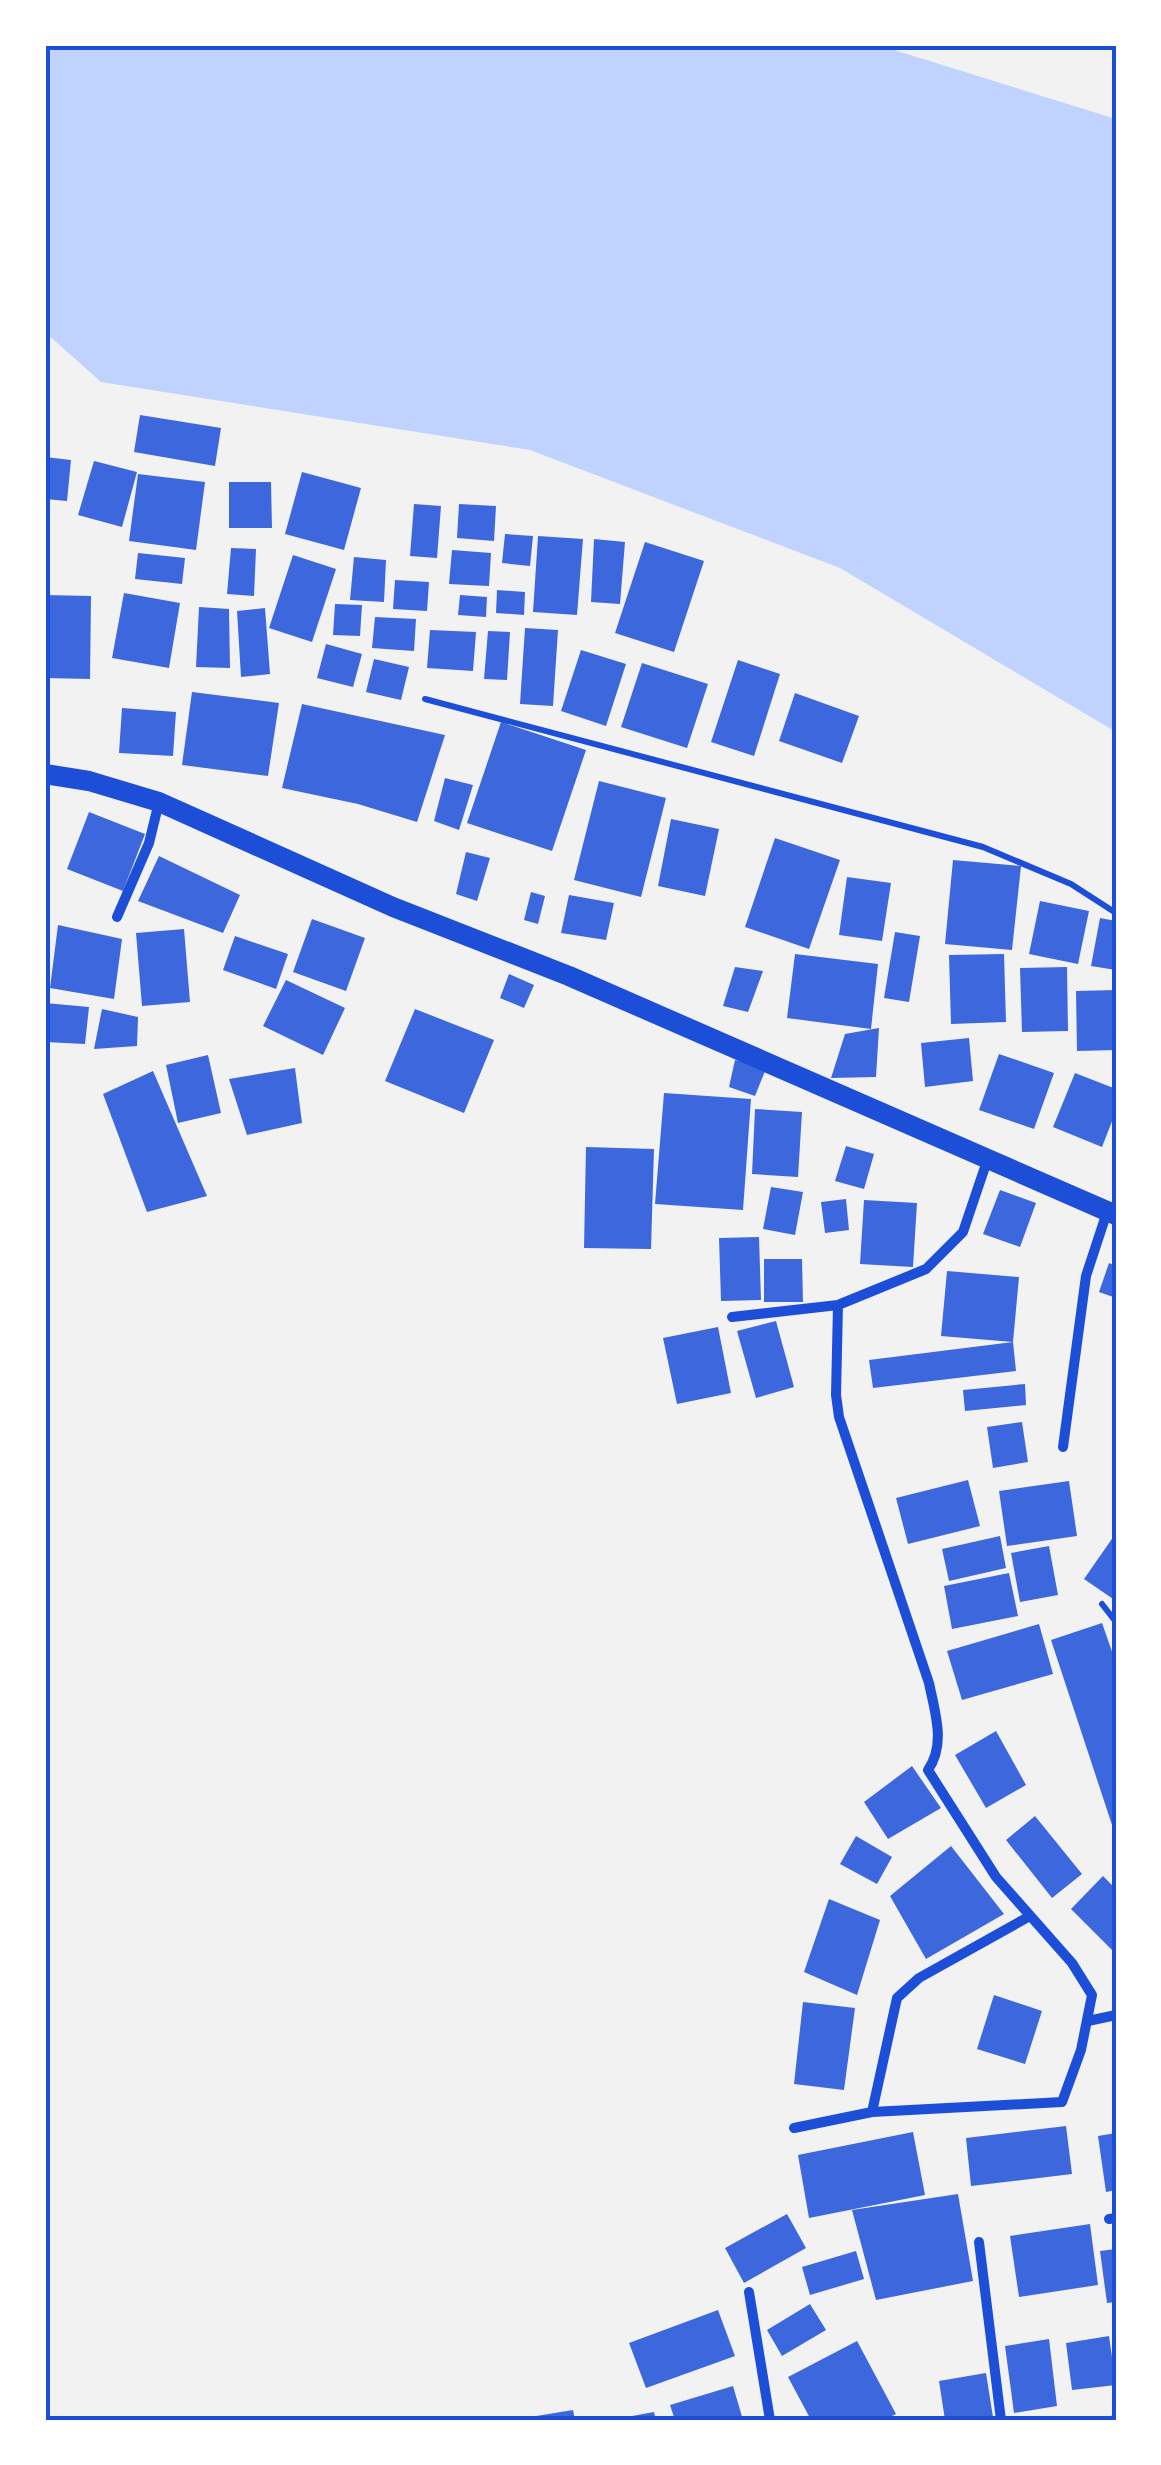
<svg xmlns="http://www.w3.org/2000/svg" width="1161" height="2465" font-family="Cabin,sans-serif">
	<style>
		.water { fill: #bfd3fe }
		.building { fill: #3d67dc }
		.lines { fill: none; stroke-linecap: round; stroke-linejoin: round }
		.path { stroke: #1d4ed8; stroke-width: 6 }
		.minor { stroke: #1d4ed8; stroke-width: 10 }
		.secondary { stroke: #1d4ed8; stroke-width: 20 }
		.neatline { fill: none; stroke: #1d4ed8; stroke-width: 4 }
	</style>
	<rect width="100%" height="100%" fill="#f2f2f2"/>
	<!-- water -->
	<path class="water" d="M45 45H878L1116 119V732L840 568 530 450 101 382 45 332Z"/>
	<!-- building -->
	<path class="building" d="M140 415 221 428 215 466 134 452Z
		M45 457 71 460 67 501 45 499Z
		M94 461 137 472 122 527 78 515Z
		M302 472 361 488 344 550 285 534Z
		M138 474 205 482 196 550 129 541Z
		M229 482H271L272 528H229Z
		M414 504 441 506 437 558 410 556Z
		M459 504 496 506 494 541 457 538Z
		M505 534 533 536 530 566 502 563Z
		M538 536 583 539 577 615 533 612Z
		M594 539 625 542 620 604 591 602Z
		M645 542 704 561 674 652 615 633Z
		M231 548 256 549 254 596 227 594Z
		M452 550 491 553 489 586 449 584Z
		M138 553 185 558 182 584 135 579Z
		M293 555 336 569 312 642 269 628Z
		M354 557 386 560 384 602 350 600Z
		M395 580 429 582 427 611 393 609Z
		M497 590 525 592 524 615 496 613Z
		M124 593 180 603 169 668 112 658Z
		M45 595 91 596 90 679 45 678Z
		M460 595 487 597 486 617 458 615Z
		M335 604 362 605 360 636 333 635Z
		M199 607 229 609 230 668 196 667Z
		M265 608 270 674 241 677 237 611Z
		M375 617 416 619 414 651 372 648Z
		M525 628 558 630 553 706 520 704Z
		M430 630 476 632 473 671 427 668Z
		M488 631 510 632 507 680 484 679Z
		M326 644 362 654 353 687 317 678Z
		M581 650 626 664 606 726 561 711Z
		M374 659 409 667 401 700 366 692Z
		M738 660 780 674 754 756 711 742Z
		M642 663 708 684 687 748 621 727Z
		M192 692 279 703 268 776 182 765Z
		M795 693 859 716 842 763 779 741Z
		M302 704 445 735 417 822 358 804 282 788Z
		M122 708 176 712 173 756 119 753Z
		M501 722 586 750 552 851 467 823Z
		M445 778 473 785 459 830 434 821Z
		M599 781 666 798 641 897 574 880Z
		M89 812 145 834 123 891 67 869Z
		M671 819 719 829 705 896 658 886Z
		M775 838 840 860 809 949 745 927Z
		M466 852 490 858 477 901 456 894Z
		M159 856 240 895 223 933 138 901Z
		M953 860 1021 866 1012 950 945 944Z
		M847 877 891 883 882 941 839 935Z
		M531 892 545 896 538 924 524 920Z
		M569 895 614 903 606 940 561 933Z
		M1040 901 1089 911 1078 964 1029 954Z
		M1100 918 1116 921V970L1091 966Z
		M312 919 365 938 346 991 293 972Z
		M58 925 122 939 114 999 50 988Z
		M184 929 190 1002 142 1006 136 933Z
		M895 932 920 936 909 1002 884 998Z
		M235 936 288 954 276 989 223 970Z
		M795 954 878 964 871 1029 787 1018Z
		M1004 954 1006 1022 951 1024 949 955Z
		M735 967 763 971 748 1012 723 1006Z
		M1067 967 1068 1031 1022 1032 1020 968Z
		M509 974 534 985 524 1008 500 998Z
		M286 980 345 1008 323 1055 263 1026Z
		M1116 990V1050L1077 1051 1076 991Z
		M45 1003 89 1007 85 1044 45 1042Z
		M102 1009 138 1017 137 1046 94 1049Z
		M415 1009 494 1040 464 1113 385 1081Z
		M879 1028 876 1077 831 1078 845 1034Z
		M969 1038 973 1081 925 1087 921 1043Z
		M999 1054 1054 1073 1034 1129 979 1110Z
		M208 1055 221 1113 178 1123 166 1065Z
		M735 1060 767 1066 755 1096 729 1087Z
		M295 1068 302 1123 247 1135 229 1079Z
		M153 1071 207 1196 147 1212 103 1094Z
		M1075 1073 1116 1089V1111L1102 1147 1053 1127Z
		M664 1093 751 1099 743 1210 655 1204Z
		M755 1109 802 1112 798 1177 752 1174Z
		M846 1146 874 1154 864 1189 835 1181Z
		M586 1147 654 1149 651 1249 584 1248Z
		M771 1187 803 1192 795 1235 763 1229Z
		M1000 1190 1036 1203 1020 1247 983 1234Z
		M846 1199 849 1230 825 1233 821 1202Z
		M864 1200 917 1203 913 1267 860 1264Z
		M759 1237 761 1300 721 1301 719 1238Z
		M764 1259H802L803 1302H764Z
		M1109 1263 1116 1266V1298L1099 1292Z
		M947 1271 1019 1277 1013 1342 1016 1371 873 1388 869 1360 1013 1342 941 1336Z
		M776 1321 794 1387 756 1398 737 1331Z
		M718 1327 731 1393 677 1404 663 1338Z
		M1025 1384 1026 1405 965 1411 963 1390Z
		M1022 1422 1028 1462 993 1468 987 1427Z
		M968 1480 980 1526 908 1544 896 1498Z
		M1069 1481 1077 1536 1007 1546 999 1491Z
		M1116 1533V1601L1084 1579Z
		M1000 1536 1006 1568 949 1581 942 1549Z
		M1049 1546 1058 1595 1020 1602 1011 1553Z
		M1009 1573 1018 1616 952 1629 944 1586Z
		M1102 1623 1116 1663 1115 1834 1051 1640Z
		M1039 1624 1053 1674 962 1700 947 1651Z
		M996 1731 1026 1785 986 1808 955 1755Z
		M912 1766 941 1808 888 1839 864 1802Z
		M1035 1816 1082 1874 1052 1898 1006 1840Z
		M856 1836 892 1857 877 1884 840 1864Z
		M951 1846 1004 1914 926 1959 890 1896Z
		M1103 1876 1116 1889 1114 1952 1071 1909Z
		M829 1899 880 1920 857 1995 804 1972Z
		M994 1995 1042 2011 1025 2064 977 2049Z
		M803 2002 855 2008 844 2090 794 2084Z
		M1066 2126 1072 2174 971 2186 966 2138Z
		M913 2132 925 2195 809 2218 798 2155Z
		M1116 2133V2190L1106 2192 1098 2136Z
		M958 2194 973 2281 876 2300 852 2210Z
		M787 2214 806 2248 744 2283 725 2248Z
		M1090 2224 1098 2285 1019 2297 1010 2236Z
		M1116 2249V2302L1107 2303 1100 2251Z
		M856 2251 864 2279 810 2295 802 2267Z
		M810 2304 826 2330 782 2356 767 2330Z
		M718 2310 735 2356 646 2388 629 2343Z
		M1109 2336 1116 2385 1072 2390 1066 2343Z
		M1049 2339 1057 2406 1014 2413 1005 2346Z
		M857 2341 896 2414 884 2420H811L788 2377Z
		M986 2373 993 2417 945 2420 939 2381Z
		M733 2386 743 2420H675L670 2405Z
		M573 2410 575 2420H524V2418Z
		M654 2412 656 2420H621V2418Z"/>
	<g class="lines">
		<!-- path -->
		<path class="path" d="M425 699 983 847 1071 884 1116 913
			M1102 1604 1116 1622"/>
		<!-- minor -->
		<path class="minor" d="M117 917 149 843 159 802
			M732 1317 838 1305 926 1269 963 1232 988 1158
			M1063 1447 1086 1276 1107 1212
			M1088 2021 1116 2015
			M872 2112 897 1998 919 1978 1030 1916
			M794 2128 872 2112 1062 2102 1081 2050 1092 1995 1072 1963 996 1877 928 1770C946 1744 935 1713 929 1683L839 1417 836 1395 838 1305
			M1109 2219 1116 2218
			M979 2242 1001 2420
			M749 2292 770 2420
			M1114 2420H1116"/>
		<!-- secondary -->
		<path class="secondary" d="M45 774 89 781 159 802 393 907 569 976 1116 1215"/>
	</g>
	<!-- border -->
	<rect width="1161" height="2465" fill="none" stroke="#ffffff" stroke-width="95"/>
	<rect x="48" y="48" width="1066" height="2370" class="neatline"/>
</svg>
